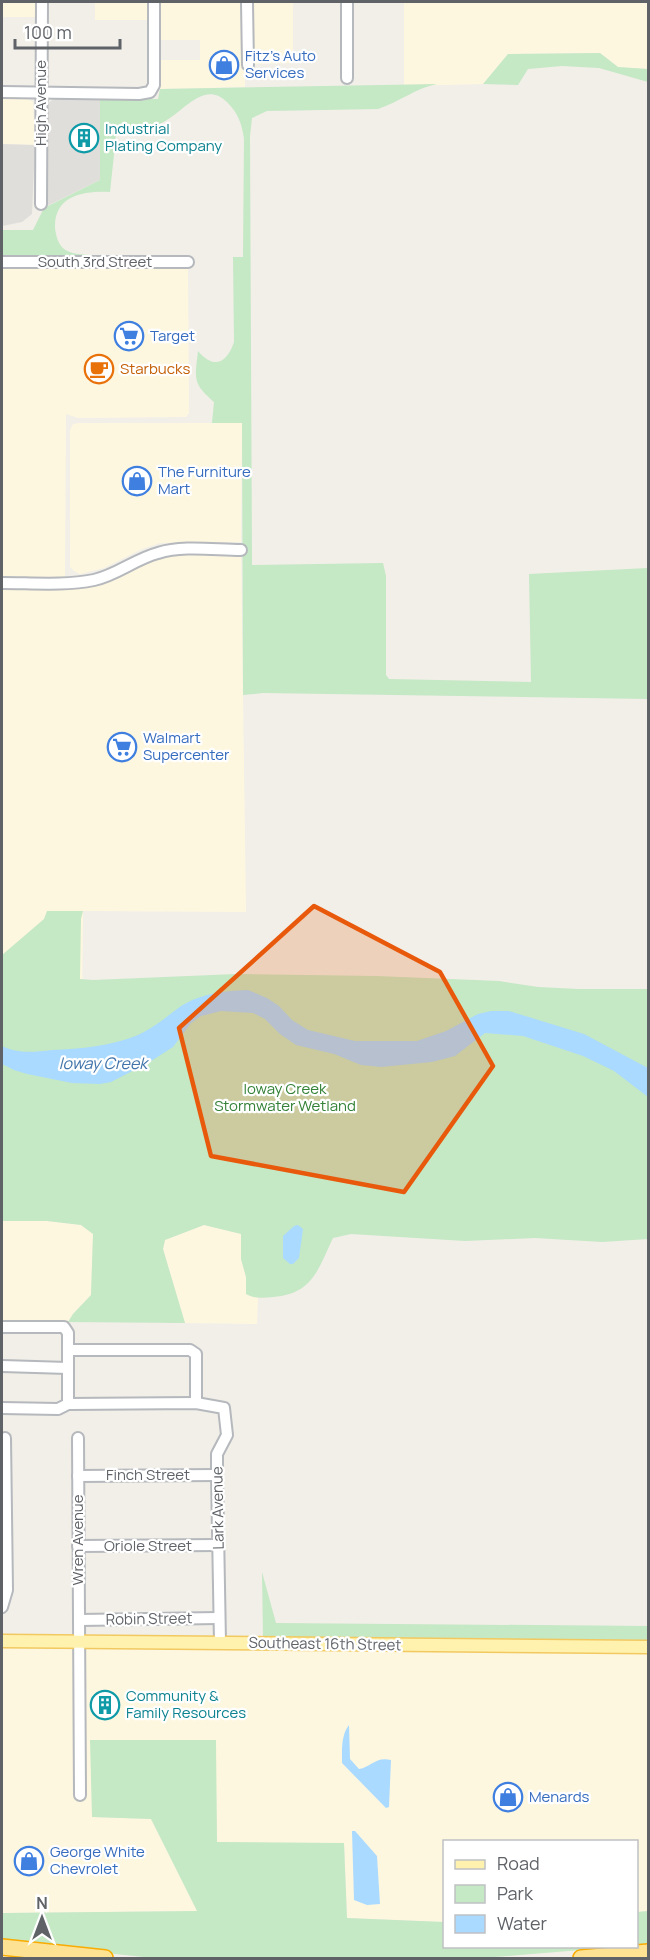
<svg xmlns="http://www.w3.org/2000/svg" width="650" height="1960" viewBox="0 0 650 1960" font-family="Manrope,sans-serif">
<rect width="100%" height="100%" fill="#f1efe8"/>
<g fill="#fef7e0">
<rect x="2" y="2" width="33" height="15"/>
<polygon points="95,2 149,2 150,20 95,20"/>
<polygon points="159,2 244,2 245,87 160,89 159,60 200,60 200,40 159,40"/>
<polygon points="250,2 293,2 293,63 251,64"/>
<polygon points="404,2 648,2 648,69 618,67 600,53 508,54 483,84 404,86"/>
<polygon points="2,97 25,97 33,102 35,145 2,144"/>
<polygon points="2,262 188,262 189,413 186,417 78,418 66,414 65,582 80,582 160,552 241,550 246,912 83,911 82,1007 2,1008"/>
<polygon points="79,423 242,423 241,542 160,543 142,549 104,568 80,574 74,571 70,567 70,430 73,424"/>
<polygon points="2,1221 47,1221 81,1225 93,1234 91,1295 73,1314 68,1322 2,1321"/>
<polygon points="204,1225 242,1234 241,1259 246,1277 246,1294 258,1298 257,1324 185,1323 163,1249 165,1240"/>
<polygon points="2,1648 648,1653 648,1911 637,1912 636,1842 444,1842 444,1922 347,1918 344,1843 217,1843 215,1740 91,1740 92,1817 151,1819 198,1911 2,1913"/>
</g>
<g fill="#e0deda">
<polygon points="56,98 100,99 100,180 47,206 47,112 49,102"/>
<polygon points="2,144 35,145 32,214 22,222 2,226"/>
</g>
<g fill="#c5e8c5">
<polygon points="600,53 618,67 648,69 648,82 599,68 562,66 528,69 518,85 483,84 508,54"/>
<path d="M437,84C416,88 399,102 378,109L267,111L252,118L250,136L252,565L383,563L386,576V675L389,679L531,682L529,574L648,568V699L263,693L243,695L242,423H212L214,402C192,383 195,379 198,351C214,370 227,363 234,342L233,257H243L244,139C242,124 238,113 227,102C203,78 181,116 159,124C146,128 130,126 117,126L110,192C84,191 54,195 55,228C56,236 58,244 64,249C72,255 83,254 92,255V257L2,258V230H33L44,208L100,180V99H158L160,89Z"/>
<path d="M47,911H83L81,919L80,979L93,980L236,974L377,976L499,981L538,987L578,989H648V1239L602,1242L535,1238L465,1241L351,1234L333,1238C318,1269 313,1294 273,1297C263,1298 255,1299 246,1294V1277L241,1259V1234L204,1225L165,1240L163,1249L185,1323L68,1322L73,1314L91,1295L93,1234L81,1225L47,1221H2V955L44,919Z"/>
<polygon points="262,1572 276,1623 648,1626 648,1640 263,1637"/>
<polygon points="90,1740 216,1740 217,1842 344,1843 347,1918 444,1922 444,1946 617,1947 483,1958 153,1958 2,1942 2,1913 197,1911 151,1819 92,1817"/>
<polygon points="648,1911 648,1943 637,1945 637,1912"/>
</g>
<g fill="#aadaff">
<path d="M248,990L267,998L279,1006L292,1020L308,1030L355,1041H417L446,1031L478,1014L491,1011H509L584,1034L648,1068V1097L614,1071L583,1056L523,1036L485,1033L455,1056L432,1062L381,1067L361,1065L334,1054L296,1045L280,1034L265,1019L253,1013L221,1011L201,1016L191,1023L173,1047L148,1063L111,1082L100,1084L72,1083L27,1074L14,1070L2,1064V1046C18,1054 34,1052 52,1050C80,1049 112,1046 138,1035C153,1028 164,1019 177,1009C197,994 223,991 248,990Z"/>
<polygon points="298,1225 303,1229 299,1258 293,1264 290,1264 283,1258 283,1236 294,1226"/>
<path d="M349,1725L350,1759L359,1769C371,1767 376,1756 391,1760L389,1807L386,1808L342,1763C342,1750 341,1735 349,1725Z"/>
<polygon points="352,1831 355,1831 377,1856 380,1904 367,1905 354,1900"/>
</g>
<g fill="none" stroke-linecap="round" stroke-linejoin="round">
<g stroke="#b5b8bc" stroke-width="14">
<g id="minor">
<polyline points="247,2 248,65"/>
<polyline points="347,78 347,2"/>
<polyline points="2,92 139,94 150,92 154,85 154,2"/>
<polyline points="41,204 42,2"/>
<polyline points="2,262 188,262"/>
<path d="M2,583C32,583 64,586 94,580C117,575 135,559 158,553C183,545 215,550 241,550"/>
<polyline points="2,1327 64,1327 68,1333 68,1404"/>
<polyline points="68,1350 190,1350 196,1354 196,1403"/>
<polyline points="2,1366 68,1368"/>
<polyline points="2,1408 58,1409 68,1404 196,1403 224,1408 227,1435 217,1454 217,1475 220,1642"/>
<polyline points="78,1438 80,1795"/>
<polyline points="78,1476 217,1475"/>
<polyline points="78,1546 219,1545"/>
<polyline points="2,1607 7,1590 5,1438"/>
<polyline points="79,1620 219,1618"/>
</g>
</g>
<g stroke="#f2c960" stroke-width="15">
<polyline id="major" points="2,1641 648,1647"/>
</g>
<g stroke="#f9ab00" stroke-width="18">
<g id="highway">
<polyline points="2,1947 105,1958"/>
<polyline points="581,1958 648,1952"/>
</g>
</g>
<use href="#minor" stroke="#fff" stroke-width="10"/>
<use href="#major" stroke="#fff2af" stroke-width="12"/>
<use href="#highway" stroke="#fde293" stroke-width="15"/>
</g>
<path fill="#e8590c" fill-opacity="0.2" stroke="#e8590c" stroke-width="4.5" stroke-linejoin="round" d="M314,906L440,972L493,1066L404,1192L211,1156L179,1028Z"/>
<defs>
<g id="shop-ring" transform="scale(1.5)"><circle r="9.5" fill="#fff" stroke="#3f7fe0" stroke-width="1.5"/><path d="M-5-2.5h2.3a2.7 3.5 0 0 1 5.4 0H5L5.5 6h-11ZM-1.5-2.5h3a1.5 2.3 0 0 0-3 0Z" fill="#3f7fe0"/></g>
<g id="building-ring" transform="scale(1.5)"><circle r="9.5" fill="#fff" stroke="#0f9aa8" stroke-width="1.5"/><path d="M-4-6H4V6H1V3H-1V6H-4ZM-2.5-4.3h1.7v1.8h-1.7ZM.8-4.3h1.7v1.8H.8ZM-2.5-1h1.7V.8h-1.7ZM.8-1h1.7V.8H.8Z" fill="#0f9aa8"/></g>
<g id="supermarket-ring" transform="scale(1.5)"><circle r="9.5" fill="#fff" stroke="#3f7fe0" stroke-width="1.5"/><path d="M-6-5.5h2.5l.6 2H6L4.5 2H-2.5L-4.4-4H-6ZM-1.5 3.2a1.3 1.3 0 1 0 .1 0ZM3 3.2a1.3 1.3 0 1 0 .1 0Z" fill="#3f7fe0"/></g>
<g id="cafe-ring" transform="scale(1.5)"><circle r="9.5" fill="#fff" stroke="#e8710a" stroke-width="1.5"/><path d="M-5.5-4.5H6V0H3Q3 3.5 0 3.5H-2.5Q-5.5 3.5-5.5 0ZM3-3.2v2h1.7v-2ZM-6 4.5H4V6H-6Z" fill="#e8710a"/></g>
</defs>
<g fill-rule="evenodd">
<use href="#shop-ring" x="224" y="65"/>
<use href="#building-ring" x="84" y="138"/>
<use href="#supermarket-ring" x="129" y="336"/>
<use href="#cafe-ring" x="99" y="369"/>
<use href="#shop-ring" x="137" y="481"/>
<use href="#supermarket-ring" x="122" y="747"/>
<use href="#building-ring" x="105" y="1705"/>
<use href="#shop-ring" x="508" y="1797"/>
<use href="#shop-ring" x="29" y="1861"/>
</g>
<g text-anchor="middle" stroke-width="4.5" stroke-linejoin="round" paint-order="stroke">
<g font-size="15" fill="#366cbe" stroke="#fff" text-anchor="start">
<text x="245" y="61">Fitz's Auto<tspan x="245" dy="17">Services</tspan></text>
<text x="150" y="341">Target</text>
<text x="158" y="477">The Furniture<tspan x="158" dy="17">Mart</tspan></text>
<text x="143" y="743">Walmart<tspan x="143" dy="17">Supercenter</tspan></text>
<text x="529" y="1802">Menards</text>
<text x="50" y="1857">George White<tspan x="50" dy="17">Chevrolet</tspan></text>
</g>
<g font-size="15" fill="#5f6368" stroke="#fff">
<text transform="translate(41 103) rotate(-90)" y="5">High Avenue</text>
<text x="95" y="267">South 3rd Street</text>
<text x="148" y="1480">Finch Street</text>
<text transform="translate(218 1508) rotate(-91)" y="5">Lark Avenue</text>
<text transform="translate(78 1540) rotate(-90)" y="5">Wren Avenue</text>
<text x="148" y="1551">Oriole Street</text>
<text transform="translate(149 1619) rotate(-1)" y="5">Robin Street</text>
<text transform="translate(325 1644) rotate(1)" y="5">Southeast 16th Street</text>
</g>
<g font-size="15" fill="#0d838f" stroke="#fff" text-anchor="start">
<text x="105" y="134">Industrial<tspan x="105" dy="17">Plating Company</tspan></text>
<text x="126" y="1701">Community &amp;<tspan x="126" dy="17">Family Resources</tspan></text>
</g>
<g font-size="15" fill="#c56008" stroke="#fff" text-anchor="start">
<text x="120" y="374">Starbucks</text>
</g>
<g font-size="15" fill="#348238" stroke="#fff">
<text x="285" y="1094">Ioway Creek<tspan x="285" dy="17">Stormwater Wetland</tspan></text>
</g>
<g font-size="16" font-style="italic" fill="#4174aa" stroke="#fff">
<text x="103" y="1069">Ioway Creek</text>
</g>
</g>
<rect width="650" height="1960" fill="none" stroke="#5f6368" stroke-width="6"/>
<rect x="443" y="1840" width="195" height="108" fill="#ffffff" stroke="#bfc1c3" stroke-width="1.5"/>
<rect x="455" y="1860" width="30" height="9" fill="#fff2af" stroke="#bfc1c3" stroke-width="1.5"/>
<text x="497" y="1870" font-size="18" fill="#5f6368">Road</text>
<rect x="455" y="1885" width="30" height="18" fill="#c5e8c5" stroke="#bfc1c3" stroke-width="1.5"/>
<text x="497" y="1900" font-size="18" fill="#5f6368">Park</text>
<rect x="455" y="1915" width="30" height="18" fill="#aadaff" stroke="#bfc1c3" stroke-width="1.5"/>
<text x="497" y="1930" font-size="18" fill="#5f6368">Water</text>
<g transform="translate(42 1918)" stroke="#ffffff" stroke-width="4.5" paint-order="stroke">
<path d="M0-4.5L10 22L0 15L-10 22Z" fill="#5f6368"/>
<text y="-9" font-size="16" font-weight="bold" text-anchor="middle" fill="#5f6368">N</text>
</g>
<path d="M15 39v9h105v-9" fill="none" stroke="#5f6368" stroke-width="3"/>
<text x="24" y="39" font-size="18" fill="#5f6368" stroke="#ffffff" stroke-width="4.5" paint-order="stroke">100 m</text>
</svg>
